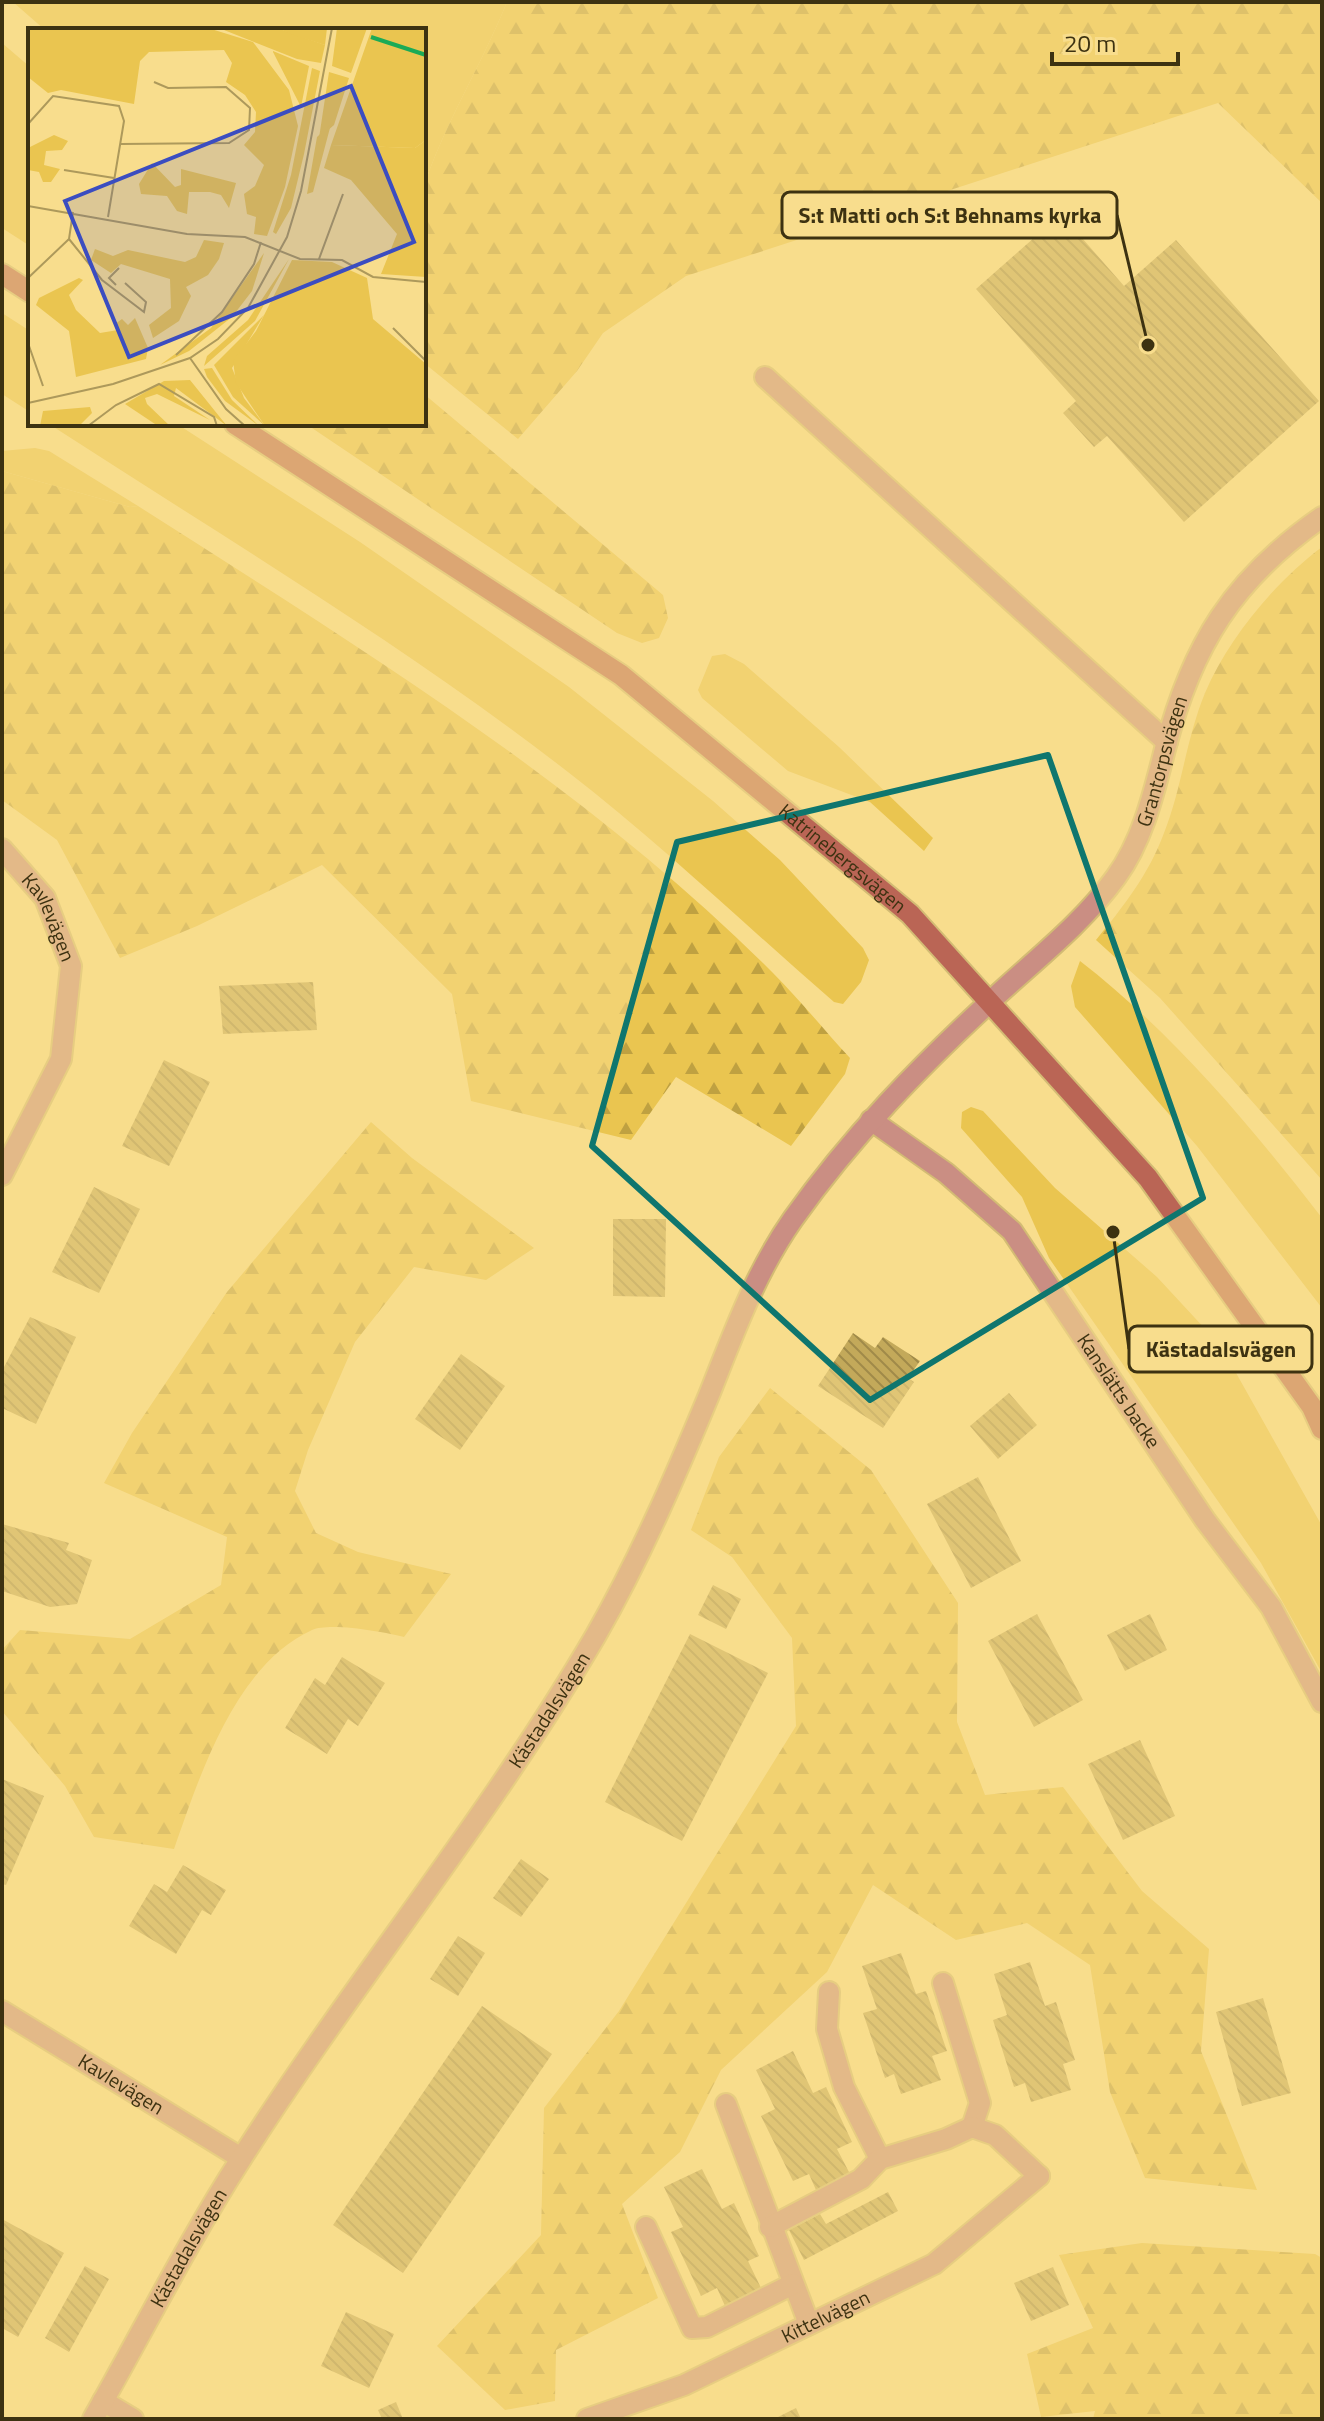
<svg xmlns="http://www.w3.org/2000/svg" width="1324" height="2421" viewBox="0 0 1324 2421" font-family="'Titillium Web',sans-serif">
<defs>
<pattern id="forest-firs" width="22" height="20" patternUnits="userSpaceOnUse" patternTransform="scale(2)"><rect width="22" height="20" fill="#eac550"/><path d="M5 1l3.5 6h-7zM16 11l3.5 6h-7z" fill="#bfa141"/></pattern>
<pattern id="building-back-hatch" width="6" height="6" patternUnits="userSpaceOnUse" patternTransform="scale(2)"><rect width="6" height="6" fill="#c3a95a"/><path d="M-1 5l2 2M0 0l6 6M5-1l2 2" fill="none" stroke="#a08a49"/></pattern>
</defs>
<rect width="100%" height="100%" fill="#f8dd8d"/>
<g fill="#eac550">
<path d="M13,2H507C482,64 445,123 424,186V30H45Z"/>
<polygon points="2,43 30,67 30,246 2,228"/>
<polygon points="2,313 30,331 30,412 2,394"/>
<path d="M49,424H177L360,542L569,687L713,801L780,860L863,948L869,960L861,982L843,1004L834,1002C745,925 661,844 568,772C403,644 223,537 49,424Z"/>
<polygon points="35,448 49,451 138,506 130,507 2,471 2,451"/>
<polygon points="725,654 744,664 839,747 933,838 924,851 870,802 788,771 702,698 698,690 712,656"/>
<path d="M1080,961C1173,1033 1250,1125 1322,1218V1308L1197,1146L1075,1007L1071,986Z"/>
<polygon points="971,1107 983,1111 1055,1188 1157,1277 1207,1331 1231,1364 1322,1526 1322,1673 1261,1563 1049,1258 1022,1197 961,1128 962,1112"/>
</g>
<g fill="url(#forest-firs)">
<path d="M507,2H1322V203L1218,103L686,276L603,333L577,371L518,439L424,363V186C445,123 482,64 507,2Z"/>
<polygon points="424,394 663,595 668,618 659,638 642,643 617,633 306,424 424,424"/>
<path d="M2,471L130,507L138,506C359,647 586,786 773,973C800,1000 824,1030 850,1058L845,1074L791,1146L676,1077L631,1140L471,1101L452,994L322,865L197,926L120,958L57,840L2,800Z"/>
<path d="M1322,547V1180L1160,998L1096,940C1123,907 1149,874 1164,833C1182,788 1186,739 1205,693C1228,639 1275,582 1322,547Z"/>
<path d="M371,1122L412,1158L534,1248L486,1280L414,1267L355,1342L308,1450L295,1491L316,1533L358,1552L451,1574L404,1637C385,1632 330,1622 312,1630C235,1665 200,1775 174,1849L94,1837L65,1786L2,1711V1650L20,1630L130,1639L221,1585L227,1537L104,1483L132,1433L227,1292Z"/>
<polygon points="770,1388 871,1470 958,1603 957,1722 985,1795 1063,1787 1142,1891 1209,1949 1201,2051 1257,2190 1145,2178 1110,2092 1090,1965 1027,1923 956,1940 873,1885 827,1972 721,2070 680,2152 622,2204 658,2298 556,2350 555,2401 505,2410 437,2346 541,2235 544,2108 619,2011 796,1726 792,1638 732,1557 691,1530 719,1457"/>
<polygon points="1142,2243 1315,2254 1322,2258 1322,2419 1093,2419 1095,2411 1041,2417 1027,2354 1093,2328 1059,2255"/>
</g>
<g fill="url(#building-back-hatch)">
<polygon points="1061,214 1124,286 1176,240 1319,401 1184,522 1107,436 1094,447 1063,413 1076,401 976,289"/>
<polygon points="313,982 317,1030 223,1034 219,986"/>
<polygon points="164,1060 210,1082 169,1166 122,1146"/>
<polygon points="94,1187 140,1209 99,1293 52,1272"/>
<polygon points="613,1219 666,1219 665,1297 613,1296"/>
<polygon points="30,1317 76,1337 36,1424 2,1408 2,1371"/>
<polygon points="853,1333 875,1348 883,1337 920,1361 908,1378 914,1382 883,1428 818,1386"/>
<polygon points="461,1354 505,1386 460,1450 415,1419"/>
<polygon points="1009,1393 1037,1425 998,1459 970,1426"/>
<polygon points="978,1477 1021,1561 971,1588 927,1504"/>
<polygon points="2,1524 69,1543 66,1550 92,1560 77,1604 50,1607 2,1591"/>
<polygon points="713,1585 741,1599 726,1629 698,1615"/>
<polygon points="1037,1614 1083,1700 1034,1727 988,1641"/>
<polygon points="1150,1614 1167,1650 1125,1671 1107,1635"/>
<polygon points="690,1634 768,1673 682,1841 605,1802"/>
<polygon points="342,1657 385,1683 358,1726 348,1719 327,1754 285,1728 315,1678 325,1685"/>
<polygon points="1140,1740 1175,1816 1123,1840 1088,1764"/>
<polygon points="2,1779 44,1796 6,1885 2,1884"/>
<polygon points="521,1859 549,1879 521,1917 493,1898"/>
<polygon points="183,1865 226,1890 211,1915 202,1910 176,1954 129,1926 154,1884 167,1892"/>
<polygon points="458,1936 485,1953 458,1996 430,1979"/>
<polygon points="901,1953 916,1994 926,1991 947,2051 932,2056 941,2080 901,2094 894,2074 885,2078 863,2013 877,2009 862,1966"/>
<polygon points="1030,1962 1045,2006 1056,2002 1075,2060 1063,2064 1071,2090 1031,2102 1025,2083 1014,2087 993,2020 1007,2015 994,1974"/>
<polygon points="1263,1998 1291,2093 1242,2106 1216,2012"/>
<polygon points="482,2006 552,2054 403,2273 333,2225"/>
<polygon points="793,2051 813,2093 826,2087 852,2142 837,2149 850,2174 816,2190 809,2174 793,2181 761,2116 775,2109 756,2070"/>
<polygon points="702,2169 722,2209 734,2203 759,2256 748,2261 761,2288 725,2306 717,2288 701,2296 671,2232 683,2227 664,2187"/>
<polygon points="888,2192 898,2211 804,2260 789,2230 820,2214 826,2224"/>
<polygon points="2,2219 64,2253 18,2337 2,2328"/>
<polygon points="85,2266 109,2279 69,2352 45,2338"/>
<polygon points="1053,2267 1069,2305 1031,2321 1014,2283"/>
<polygon points="346,2312 394,2334 369,2388 321,2366"/>
<polygon points="396,2402 403,2419 382,2419 378,2410"/>
<polygon points="796,2408 801,2419 774,2419"/>
</g>
<g fill="none" stroke-linecap="round" stroke-linejoin="round">
<g stroke="#d3bb74" stroke-width="24">
<g id="lane">
<polyline points="765,377 1167,742"/>
<polyline points="943,1983 980,2103 972,2127"/>
<polyline points="829,1992 827,2029 844,2087 880,2159"/>
<polyline points="726,2104 809,2324"/>
<polyline points="646,2227 692,2328 707,2327 793,2284"/>
<polyline points="770,2227 861,2179 880,2159 946,2139 972,2127 995,2135 1039,2176"/>
</g>
</g>
<g stroke="#d3bb74" stroke-width="24">
<g id="street">
<path id="s1" d="M2,849L45,898L71,966L61,1059L2,1175"/>
<path id="s2" d="M871,1120L946,1173L1012,1231L1205,1520L1271,1607L1322,1702"/>
<path id="s3" d="M2,2011L241,2158"/>
<polyline points="103,2401 133,2419"/>
<path id="s4" d="M93,2419C142,2333 187,2243 241,2159C354,1981 490,1817 596,1635C640,1558 675,1477 709,1395C733,1335 755,1273 793,1219C851,1137 920,1066 994,998C1035,960 1083,923 1116,877C1143,840 1154,792 1165,749C1192,645 1233,579 1322,517"/>
<path id="s5" d="M587,2419L684,2385L934,2264L1039,2176"/>
</g>
</g>
<g stroke="#d3bb74" stroke-width="24">
<g id="secondary">
<polyline points="2,274 30,292"/>
<path id="s6" d="M235,424L621,675L910,914L1148,1178L1312,1407L1322,1429"/>
</g>
</g>
<use href="#lane" stroke="#ca8e83" stroke-width="20"/>
<use href="#street" stroke="#ca8e83" stroke-width="20"/>
<use href="#secondary" stroke="#ba6555" stroke-width="20"/>
</g>
<path d="M0 0H1324V2421H0ZM1048,755L1203,1198L870,1400L592,1146L677,842Z" fill="#f8dd8d" fill-opacity=".55" fill-rule="evenodd"/>
<path fill="none" stroke="#0f766e" stroke-width="6" stroke-linejoin="round" d="M1048,755L1203,1198L870,1400L592,1146L677,842Z"/>
<g text-anchor="middle" stroke-width="7" stroke-linejoin="round" paint-order="stroke">
<g font-size="20" fill="#3d3211" stroke="#f8dd8d">
<text dy="7" stroke="none"><textPath href="#s4" startOffset="1990">Grantorpsvägen</textPath></text>
<text dy="7" stroke="none"><textPath href="#s6" startOffset="748">Katrinebergsvägen</textPath></text>
<text dy="7" stroke="none"><textPath href="#s1" startOffset="84">Kavlevägen</textPath></text>
<text dy="7" stroke="none"><textPath href="#s2" startOffset="372">Kanslätts backe</textPath></text>
<text dy="7" stroke="none"><textPath href="#s4" startOffset="844">Kästadalsvägen</textPath></text>
<text dy="7" stroke="none"><textPath href="#s3" startOffset="140">Kavlevägen</textPath></text>
<text dy="7" stroke="none"><textPath href="#s4" startOffset="196">Kästadalsvägen</textPath></text>
<text dy="7" stroke="none"><textPath href="#s5" startOffset="260">Kittelvägen</textPath></text>
</g>
</g>
<g transform="translate(28 28)">
<rect width="398" height="398" fill="#f8dd8d"/>
<path d="M191,0H249L297,17L293,35L269,31ZM309,0H339L323,45L304,38ZM344,0H398V112L387,120L303,117ZM245,23L281,38L273,79L245,24ZM284,40L292,43L276,126L263,180L248,206L245,204L263,147ZM301,44L321,50L306,97L291,110ZM236,225L224,263L204,289L161,323L132,337L183,300ZM261,231L227,293L176,338L179,328L220,292ZM236,287L204,340L216,370L237,398L205,369L186,337ZM184,340L204,372L231,398L197,373L179,349L176,341Z" fill="#eac550"/>
<path d="M0,0H180L225,14L261,62L270,98L257,159L239,208L226,206L228,189L219,186L216,166L227,158L236,137L216,117L227,104L228,84L217,67L198,54L204,35L196,22L121,24L112,33L106,76L33,62L20,65L0,49ZM249,0H299L297,17L266,7ZM303,96L285,164L279,166L289,109ZM26,107L40,113L34,122L18,123L16,137L32,141L23,154H15L11,144L0,142V120ZM398,112V249L353,246L369,206L323,152L296,140L303,117L387,120ZM124,135L147,159L153,157V141L208,155L201,180L193,167L182,164H161L159,186L149,183L139,168L113,166L111,156ZM176,212L196,215L191,231L180,247L158,259L163,268L151,293L125,310L121,297L143,280L142,251L93,236L83,245L63,232L67,221L85,228L100,222L157,234L168,229ZM264,232L304,234L339,250L345,291L398,336V398H237L208,355L205,333L228,303ZM51,250L55,252L41,267L48,282L72,305L90,302L87,296L94,291L100,297L107,290L120,320L118,331L48,349L41,303L8,277L11,270ZM162,352L199,398L148,360L146,368L182,392L129,366L117,370L119,376L142,398H130L97,376L136,353ZM62,379L64,385L51,398H12L15,383Z" fill="#eac550"/>
<path fill="none" stroke="#1bab57" stroke-width="4" d="M343,9L398,27"/>
<path fill="none" stroke="#ad995b" stroke-width="2" d="M0,96L25,68L91,78L96,93L80,189M93,116L201,115L221,102L222,80L198,59L140,60L126,54M36,142L86,150M0,178L159,206L217,209L272,231L314,232L345,249L398,254M41,211L74,252L116,284L118,274L97,255M291,231L315,166M0,250L41,211L45,184M88,257L81,250L91,240M365,300L398,333M0,315L15,358M148,327L194,284L226,236L233,214M162,330L198,381L217,398M0,375L85,356L162,330L190,311L220,280L259,209L273,163L304,0M60,398L88,377L131,356L186,389L189,398"/>
<path fill="#3b4dc0" fill-opacity="0.15" stroke="#3b4dc0" stroke-width="4" d="M323,58L386,214L101,329L37,173Z"/>
<rect width="398" height="398" fill="none" stroke="#3d3211" stroke-width="4"/>
</g>
<path fill="none" stroke="#3d3211" stroke-width="3" d="M1148 345L1117 215M1113 1232L1129 1349"/>
<g fill="#3d3211" stroke="#f8dd8d" stroke-width="3">
<circle cx="1148" cy="345" r="8"/>
<circle cx="1113" cy="1232" r="8"/>
</g>
<g fill="#f8dd8d" stroke="#3d3211" stroke-width="3">
<rect x="782" y="192" width="335" height="46" rx="8"/>
<rect x="1129" y="1326" width="183" height="46" rx="8"/>
</g>
<g font-size="22" text-anchor="middle" font-weight="bold" fill="#3d3211">
<text x="950" y="223">S:t Matti och S:t Behnams kyrka</text>
<text x="1221" y="1357">Kästadalsvägen</text>
</g>
<rect width="1324" height="2421" fill="none" stroke="#3d3211" stroke-width="8"/>
<path d="M1052 52v12h126v-12" fill="none" stroke="#3d3211" stroke-width="4"/>
<text x="1064" y="52" font-size="24" fill="#3d3211" stroke="#f8dd8d" stroke-width="6" paint-order="stroke">20 m</text>
</svg>
